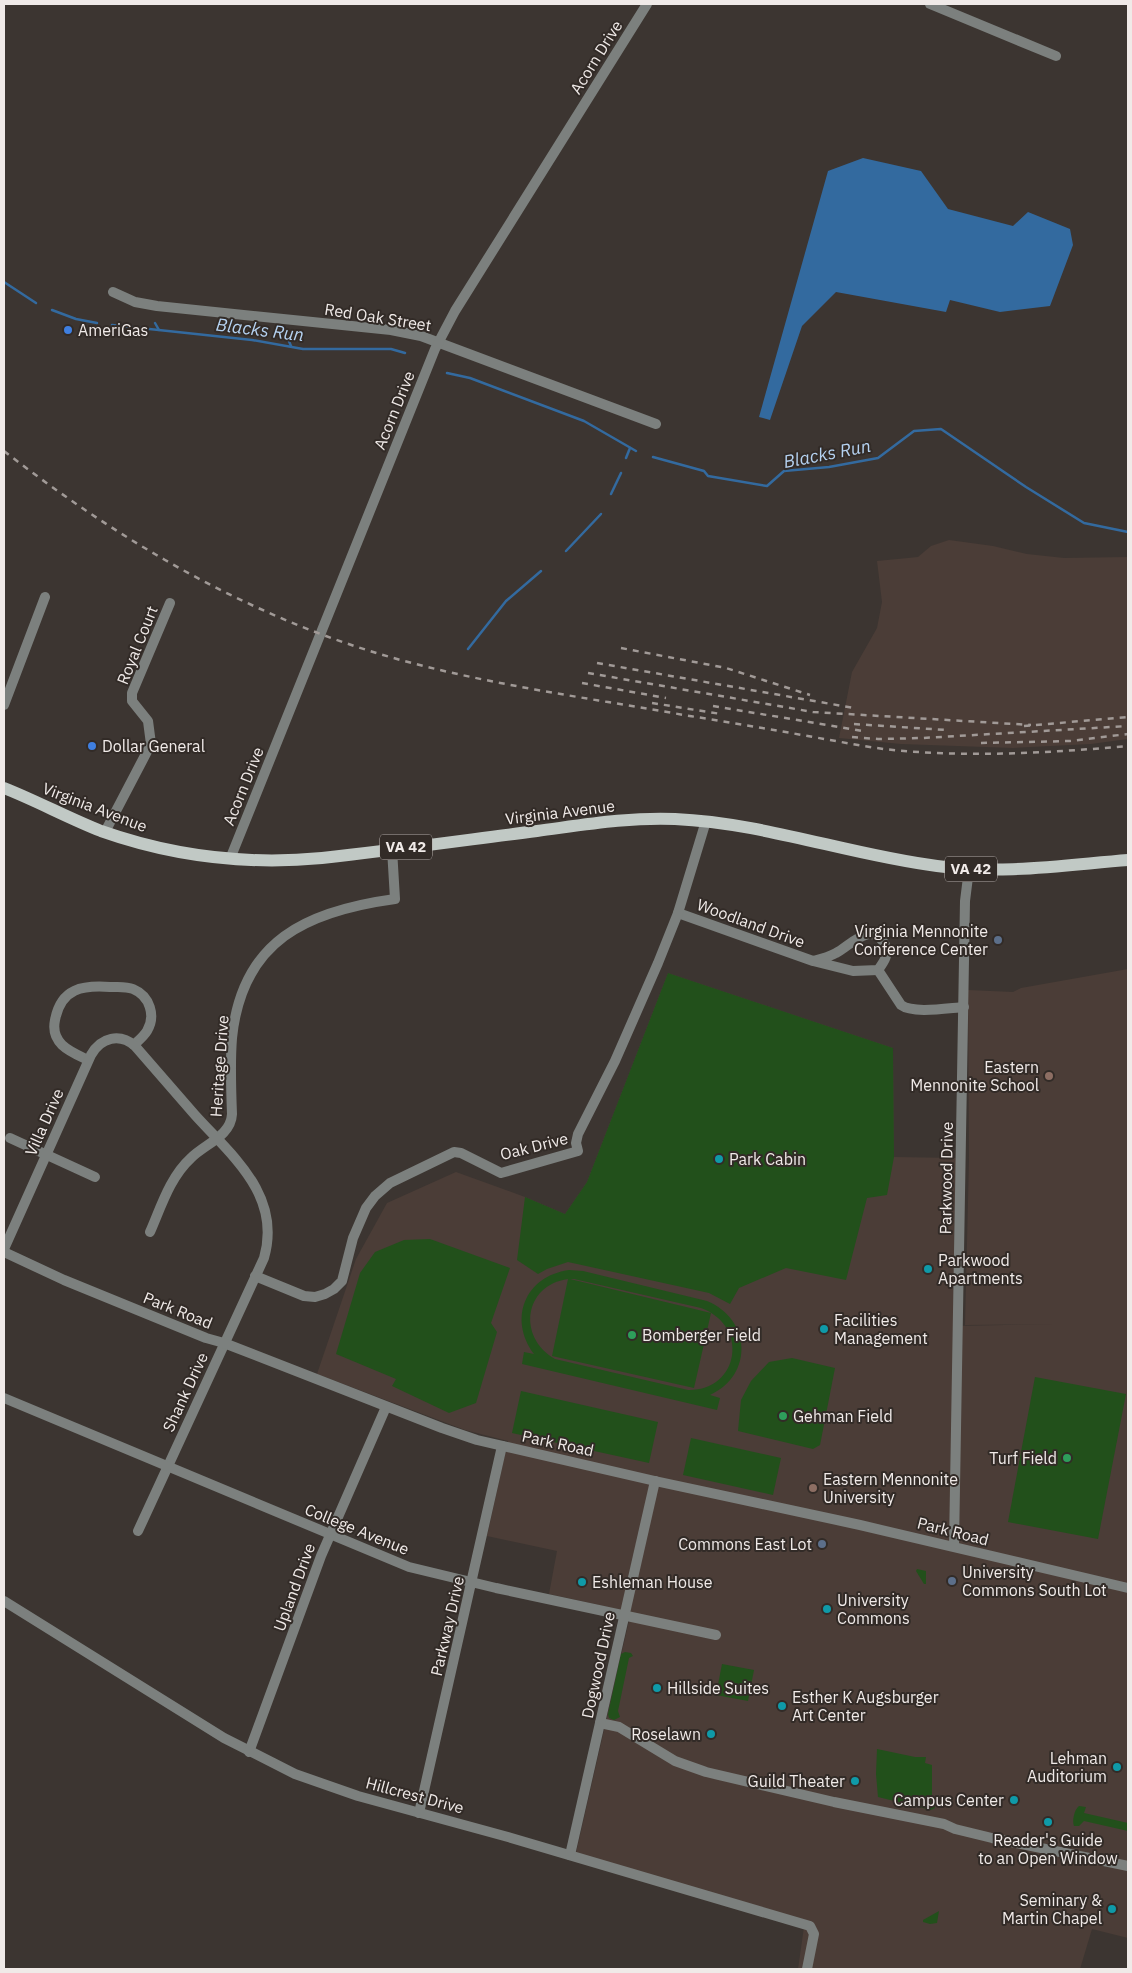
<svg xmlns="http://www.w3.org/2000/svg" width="1132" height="1973" viewBox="0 0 1132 1973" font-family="'IBM Plex Sans',sans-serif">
<rect width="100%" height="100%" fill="#3c3531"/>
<g fill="#4b3d37">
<polygon points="949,540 993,546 1027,554 1064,558 1128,557 1128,739 1091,744 1013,748 901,744 839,738 852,672 877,628 882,602 877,561 918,557 931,546"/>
<polygon points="1128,969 1128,1938 1092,1929 1080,1969 798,1969 805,1920 576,1853 631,1612 549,1594 557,1551 487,1536 508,1441 465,1430 317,1374 356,1259 387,1203 456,1172 525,1197 565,1214 587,1182 668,973 893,1048 894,1157 956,1158 953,1326 1058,1324 965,1325 969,1160 968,990 1013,992 1021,988"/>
</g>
<g fill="#22501b" fill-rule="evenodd">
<polygon points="668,973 893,1048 894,1157 887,1195 867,1198 846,1280 786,1268 739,1288 730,1304 709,1293 568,1262 547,1269 538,1274 517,1260 525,1197 565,1214 587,1182"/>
<polygon points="430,1239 510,1268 491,1323 497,1332 476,1403 449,1413 392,1386 396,1379 336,1354 360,1273 375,1252 404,1240"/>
<path d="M569,1270L583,1271L707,1301C751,1319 754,1375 710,1395L720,1398L717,1410L522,1364L524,1352L534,1354C508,1319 525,1276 569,1270ZM568,1279L552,1356L694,1388L711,1313L570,1279H574L701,1308C750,1326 739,1391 688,1390L555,1359C517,1337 524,1285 568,1279Z"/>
<polygon points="792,1358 835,1368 820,1445 813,1449 738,1431 741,1400 751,1381 769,1362"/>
<polygon points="1035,1377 1126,1394 1098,1539 1008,1522"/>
<polygon points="521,1391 658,1422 649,1463 512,1433"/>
<polygon points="691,1438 781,1458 773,1495 683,1475"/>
<polygon points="917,1569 926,1571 926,1584 924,1584 916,1571"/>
<polygon points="625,1652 631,1653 633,1656 629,1658 618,1711 620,1717 614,1720 609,1718 608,1714 621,1654"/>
<polygon points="722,1664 754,1670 748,1701 716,1695"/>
<polygon points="877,1749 915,1757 926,1757 925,1763 932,1765 932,1795 935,1808 931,1810 878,1797 876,1774"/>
<path d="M1079,1806L1086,1807L1084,1813L1128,1823V1831L1084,1821L1079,1826H1074C1072,1821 1074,1810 1079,1806Z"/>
<polygon points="939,1911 937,1923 930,1924 923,1922 923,1920"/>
</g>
<polygon fill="#336a9f" points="863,158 921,171 948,209 1013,226 1028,212 1070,229 1073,245 1050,306 1000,312 950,300 946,312 836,292 802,326 770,420 759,417 828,171"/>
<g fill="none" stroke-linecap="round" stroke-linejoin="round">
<g stroke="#336a9f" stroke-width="2.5">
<polyline points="4,282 36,303"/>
<polyline points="52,310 76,319 97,323"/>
<polyline points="155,323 159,330"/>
<polyline points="112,325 252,340 303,349 391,349 405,353"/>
<polyline points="288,339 291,346"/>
<polyline points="447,373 470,378 584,421 636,451"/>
<polyline points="653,457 704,471 708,476 767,486 784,471 829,467 878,458 914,431 941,429 1026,487 1084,523 1128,532"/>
<polyline points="626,458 630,448"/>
<polyline points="611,494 621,473"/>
<polyline points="566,551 601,514"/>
<polyline points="468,649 506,601 541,571"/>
</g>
<g stroke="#7c807e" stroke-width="10">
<polyline points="930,4 1056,56"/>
<polyline points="113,292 135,302 157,306 391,330 421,336 656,424"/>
<polyline points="4,705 45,597"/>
<polyline points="105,832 151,744 148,721 132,701 132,693 170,603"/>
<path d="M678,913L813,961C821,959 829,957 836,953C850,946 872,919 885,945C890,954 883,963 878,970L853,971L813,961"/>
<path d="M878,970L901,1005C913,1014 948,1008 964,1007"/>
<path d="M88,1060C71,1052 50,1044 55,1020C61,988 83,985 110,987C118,987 126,986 133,989C150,996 156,1016 147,1031C144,1036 138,1041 134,1045"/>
<polyline points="10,1138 95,1177"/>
<path d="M150,1232C161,1207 170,1177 191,1158C205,1144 231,1136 232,1114C231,1089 230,1063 232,1038C242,940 307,911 395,899L392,849"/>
<path d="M4,1249L91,1055C101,1037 120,1033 135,1046C155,1069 175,1092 195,1115C232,1156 282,1195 264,1258L138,1531"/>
<polyline points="255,1276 304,1296 315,1297 325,1294 334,1289 342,1281 353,1238 366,1208 375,1196 390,1183 454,1152 461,1153 501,1173 578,1151 576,1143 578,1134 615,1061 658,963 678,913 706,821"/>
<polyline points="4,1398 409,1567 496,1588 716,1635"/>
<polyline points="954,1546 965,901 969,869"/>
<polyline points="4,1601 224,1738 295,1774 358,1796 508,1837 810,1926 814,1934 807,1969"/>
<polyline points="600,1723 619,1727 675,1761 706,1772 834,1802 944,1824 955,1829 992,1838 1128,1866"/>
<polyline points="249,1752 321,1556 386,1407"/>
<polyline points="419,1813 502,1446"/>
<polyline points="570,1855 655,1481"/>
</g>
<g stroke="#7c807e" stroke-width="10">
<polyline points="230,859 435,349 455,311 647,4"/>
<polyline points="4,1252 64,1280 206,1338 224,1343 442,1428 477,1440 655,1481 860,1525 1128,1588"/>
</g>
<path stroke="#c1c9c5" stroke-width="12" d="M4,788C37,801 68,818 101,831C172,856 248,865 322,858C394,850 466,840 537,831C583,825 629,817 675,819C765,823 849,855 937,866C1000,875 1065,865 1128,860"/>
<g stroke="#a19a97" stroke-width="2.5" stroke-dasharray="6 6" stroke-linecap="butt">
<path d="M4,451C121,542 253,619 397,659C491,685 588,698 684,715C727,722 770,729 813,737C837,741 860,746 884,749C965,758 1048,753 1128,746"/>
<polyline points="621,648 726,668 810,695"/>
<polyline points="597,663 854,708"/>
<polyline points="588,673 813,712 1031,725"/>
<polyline points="582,683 666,698"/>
<polyline points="652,703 721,714"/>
<polyline points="713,706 863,731"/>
<polyline points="854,724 946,730"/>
<polyline points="1024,726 1128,717"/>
<polyline points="852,737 878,739 923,738 1128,726"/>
<polyline points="981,743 1070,741 1128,734"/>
</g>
</g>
<g fill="#3f7fe0" stroke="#322b27" stroke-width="2">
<circle cx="68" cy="330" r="5"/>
<circle cx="92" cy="746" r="5"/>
</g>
<g fill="#5c6f8a" stroke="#322b27" stroke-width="2">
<circle cx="998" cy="940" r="5"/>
<circle cx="822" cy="1544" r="5"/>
<circle cx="952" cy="1581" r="5"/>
</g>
<g fill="#8d6e63" stroke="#322b27" stroke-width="2">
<circle cx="1049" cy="1076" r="5"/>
<circle cx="813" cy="1488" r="5"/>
</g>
<g fill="#0f9aa8" stroke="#322b27" stroke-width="2">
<circle cx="719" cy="1159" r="5"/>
<circle cx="928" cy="1269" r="5"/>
<circle cx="824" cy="1329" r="5"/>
<circle cx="582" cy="1582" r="5"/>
<circle cx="827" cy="1609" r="5"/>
<circle cx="657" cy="1688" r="5"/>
<circle cx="782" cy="1706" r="5"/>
<circle cx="711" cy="1734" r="5"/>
<circle cx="1117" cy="1767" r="5"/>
<circle cx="855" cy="1781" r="5"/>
<circle cx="1014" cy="1800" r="5"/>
<circle cx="1048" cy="1822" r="5"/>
<circle cx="1112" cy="1909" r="5"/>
</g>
<g fill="#2e9e5b" stroke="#322b27" stroke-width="2">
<circle cx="632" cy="1335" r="5"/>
<circle cx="783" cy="1416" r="5"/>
<circle cx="1067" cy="1458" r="5"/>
</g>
<g text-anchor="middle" stroke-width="4" stroke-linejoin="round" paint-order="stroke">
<g fill="#322b27" stroke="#b7b1ae" stroke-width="1">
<rect x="380" y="834.5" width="52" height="25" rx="4"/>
<rect x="945" y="856.5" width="52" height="25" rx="4"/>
</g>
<g font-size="15" font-weight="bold" fill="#f0eae8">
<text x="406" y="852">VA 42</text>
<text x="971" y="874">VA 42</text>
</g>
<g font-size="16" fill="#f0eae8" stroke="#322b27">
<text transform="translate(596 57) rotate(-58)" y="6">Acorn Drive</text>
<text transform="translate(378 317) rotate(9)" y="6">Red Oak Street</text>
<text transform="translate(394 410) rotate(-68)" y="6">Acorn Drive</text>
<text transform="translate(137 645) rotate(-68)" y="6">Royal Court</text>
<text transform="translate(243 786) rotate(-68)" y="6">Acorn Drive</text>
<text transform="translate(95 807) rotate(21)" y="6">Virginia Avenue</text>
<text transform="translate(560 812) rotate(-7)" y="6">Virginia Avenue</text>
<text transform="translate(751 923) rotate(20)" y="6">Woodland Drive</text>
<text transform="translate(219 1066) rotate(-86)" y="6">Heritage Drive</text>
<text transform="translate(44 1122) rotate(-66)" y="6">Villa Drive</text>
<text transform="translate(534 1146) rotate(-14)" y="6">Oak Drive</text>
<text transform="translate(946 1178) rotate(-89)" y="6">Parkwood Drive</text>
<text transform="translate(178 1310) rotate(22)" y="6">Park Road</text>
<text transform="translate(185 1392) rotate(-65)" y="6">Shank Drive</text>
<text transform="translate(558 1443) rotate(12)" y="6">Park Road</text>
<text transform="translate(357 1529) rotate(22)" y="6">College Avenue</text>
<text transform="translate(953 1531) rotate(14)" y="6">Park Road</text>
<text transform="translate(294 1587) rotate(-70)" y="6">Upland Drive</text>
<text transform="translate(447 1626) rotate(-77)" y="6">Parkway Drive</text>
<text transform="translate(598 1665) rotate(-78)" y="6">Dogwood Drive</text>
<text transform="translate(415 1795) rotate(15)" y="6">Hillcrest Drive</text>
</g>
<g font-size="16" fill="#f0eae8" stroke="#322b27" text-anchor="start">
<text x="78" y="336">AmeriGas</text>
<text x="102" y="752">Dollar General</text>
<text x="988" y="937" text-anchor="end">Virginia Mennonite<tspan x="988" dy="18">Conference Center</tspan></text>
<text x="1039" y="1073" text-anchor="end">Eastern<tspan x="1039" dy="18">Mennonite School</tspan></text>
<text x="729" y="1165">Park Cabin</text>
<text x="938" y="1266">Parkwood<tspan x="938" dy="18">Apartments</tspan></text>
<text x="834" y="1326">Facilities<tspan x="834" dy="18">Management</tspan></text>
<text x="642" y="1341">Bomberger Field</text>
<text x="793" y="1422">Gehman Field</text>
<text x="1057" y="1464" text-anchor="end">Turf Field</text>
<text x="823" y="1485">Eastern Mennonite<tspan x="823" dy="18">University</tspan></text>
<text x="812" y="1550" text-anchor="end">Commons East Lot</text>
<text x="962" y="1578">University<tspan x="962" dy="18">Commons South Lot</tspan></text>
<text x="592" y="1588">Eshleman House</text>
<text x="837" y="1606">University<tspan x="837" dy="18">Commons</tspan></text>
<text x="667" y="1694">Hillside Suites</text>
<text x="792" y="1703">Esther K Augsburger<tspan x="792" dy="18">Art Center</tspan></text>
<text x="701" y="1740" text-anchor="end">Roselawn</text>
<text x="1107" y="1764" text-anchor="end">Lehman<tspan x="1107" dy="18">Auditorium</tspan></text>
<text x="845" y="1787" text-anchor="end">Guild Theater</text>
<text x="1004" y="1806" text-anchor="end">Campus Center</text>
<text x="1048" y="1846" text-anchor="middle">Reader's Guide<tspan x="1048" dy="18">to an Open Window</tspan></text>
<text x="1102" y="1906" text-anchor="end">Seminary &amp;<tspan x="1102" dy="18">Martin Chapel</tspan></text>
</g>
<g font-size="18" font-style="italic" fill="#b5d2f1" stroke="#322b27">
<text transform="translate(260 330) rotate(7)" y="6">Blacks Run</text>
<text transform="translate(827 454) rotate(-11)" y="6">Blacks Run</text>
</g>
</g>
<rect width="1132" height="1973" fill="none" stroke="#f0eae8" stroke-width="10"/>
</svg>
